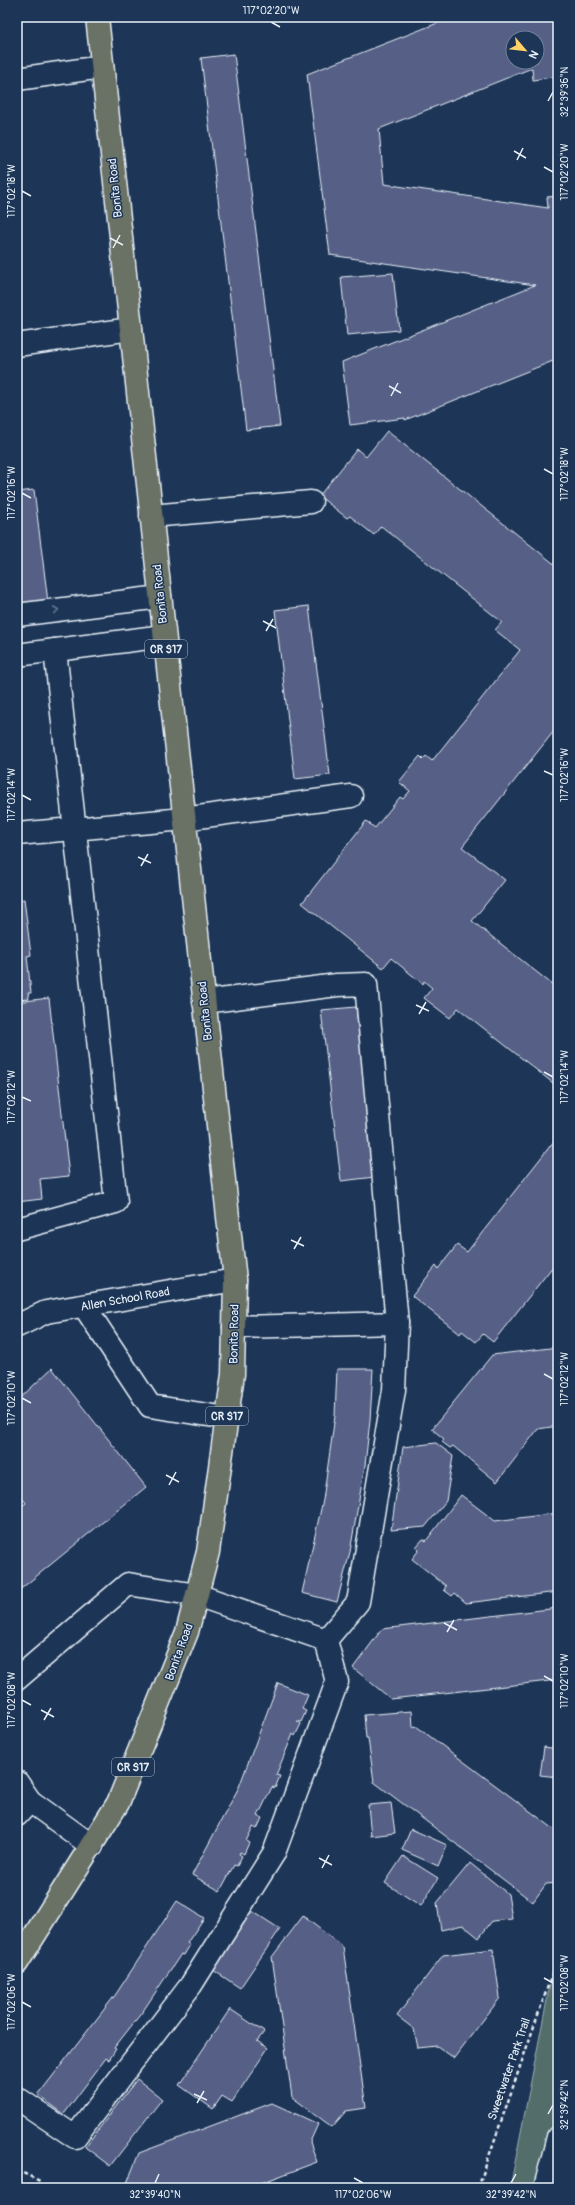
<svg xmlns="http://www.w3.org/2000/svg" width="575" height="2205" viewBox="0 0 575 2205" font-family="Pangolin,sans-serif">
<rect width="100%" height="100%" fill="#1d3557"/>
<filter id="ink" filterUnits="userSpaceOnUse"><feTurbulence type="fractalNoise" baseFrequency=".025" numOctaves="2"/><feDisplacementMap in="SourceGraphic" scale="8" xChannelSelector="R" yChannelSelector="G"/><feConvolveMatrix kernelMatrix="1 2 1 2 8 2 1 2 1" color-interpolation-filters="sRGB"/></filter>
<g filter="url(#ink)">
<polygon fill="#526d6b" stroke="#9dafb2" points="558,1944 558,2188 510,2188"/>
<g fill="#565f86" stroke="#e8f1f8" fill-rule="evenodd">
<path d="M453,17H558V76L533,80L532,68L379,129L384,184L548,208L547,197L558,196V359L405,420V418L350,425L342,362L535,285L330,255L307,74ZM513,38H537V62H513Z"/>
<polygon points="234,54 280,426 246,430 201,58"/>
<polygon points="393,273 399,330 347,335 341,277"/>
<polygon points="387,431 558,567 558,726 462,847 505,880 472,921 558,989 558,1087 458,1008 450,1018 424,998 432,988 424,981 423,984 391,958 383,968 302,903 366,821 375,828 400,797 403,799 410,791 399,782 420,756 423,759 426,756 432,761 520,650 495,630 502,622 381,526 374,535 350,516 347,518 319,496 357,449 366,457"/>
<polygon points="34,490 48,602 17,619 17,492"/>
<polygon points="309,606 330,775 295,779 275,610"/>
<polygon points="24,899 31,955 27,956 31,993 28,993 29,999 17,1000 17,900"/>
<polygon points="49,998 69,1176 40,1179 42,1199 17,1202 17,1002"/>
<polygon points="356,1007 375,1177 341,1181 321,1010"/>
<polygon points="558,1116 558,1127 553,1123"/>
<polygon points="558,1136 558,1260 493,1342 483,1334 476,1342 462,1331 460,1334 412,1296 436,1266 438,1269 457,1245 467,1252"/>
<polygon points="558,1347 558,1426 538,1429 497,1482 453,1446 450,1448 442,1442 444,1439 432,1429 492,1355"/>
<polygon points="52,1368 146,1487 17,1592 17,1510 26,1503 17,1491 17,1401"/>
<polygon points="337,1369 373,1369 370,1420 365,1465 350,1552 337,1602 302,1593 323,1500 335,1416"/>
<polygon points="436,1443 453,1456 446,1501 425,1527 391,1530 403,1447"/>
<polygon points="461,1495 495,1521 558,1513 558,1592 466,1603 455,1593 452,1596 444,1590 446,1586 412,1559 419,1550 416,1547 423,1539 426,1541"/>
<polygon points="558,1608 558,1680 391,1699 353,1668 382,1629"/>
<polygon points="278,1683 308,1695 302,1709 306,1711 301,1722 297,1721 301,1724 295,1736 293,1734 276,1775 280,1776 275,1788 272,1787 258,1816 262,1818 257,1829 253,1827 246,1841 249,1843 244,1854 240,1852 239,1854 242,1856 237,1866 234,1865 220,1891 192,1875 239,1787"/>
<polygon points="412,1711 413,1727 416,1726 558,1832 558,1883 546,1884 533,1902 374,1782 368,1738 366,1738 364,1715"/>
<polygon points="544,1747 558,1749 558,1777 540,1775"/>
<polygon points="391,1803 395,1833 371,1836 368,1805"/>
<polygon points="411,1829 447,1845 438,1866 402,1850"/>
<polygon points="403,1856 438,1878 421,1906 385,1883"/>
<polygon points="470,1863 508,1894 512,1919 492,1921 479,1938 463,1925 441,1930 437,1903"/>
<polygon points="177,1901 204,1918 187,1943 190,1945 184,1955 181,1954 143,2011 114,2048 116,2049 109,2060 106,2058 64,2114 38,2095 116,1994"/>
<polygon points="252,1911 280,1929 240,1988 213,1970"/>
<polygon points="303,1916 343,1947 366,2108 346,2111 332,2127 292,2097 272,1957"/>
<polygon points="493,1949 500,1998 454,2058 437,2046 418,2048 414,2029 397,2016 443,1955"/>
<polygon points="230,2009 264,2032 257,2041 268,2048 232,2102 222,2096 213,2109 179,2085"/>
<polygon points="137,2079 162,2099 110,2166 85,2147"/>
<polygon points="272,2103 318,2124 310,2142 317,2162 248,2188 125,2188 139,2153"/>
</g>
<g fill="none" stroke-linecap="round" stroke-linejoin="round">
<g stroke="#e8f1f8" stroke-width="25">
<g id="minor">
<polyline points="17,79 102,67"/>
<polyline points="17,345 131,329"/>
<polyline points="151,516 311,502"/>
<polyline points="17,615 160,597"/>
<polyline points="17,655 164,636"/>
<polyline points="17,834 184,819 351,796"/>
<polyline points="204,1002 337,985 366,984 397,1323 234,1327"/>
<polyline points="17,1229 116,1202 55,650"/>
<polyline points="84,1306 150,1406 227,1418"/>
<polyline points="17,1326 46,1312 235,1280"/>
<polyline points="17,1679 128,1584 197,1595 326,1640"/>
<polyline points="17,1782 30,1801 92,1846"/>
<polyline points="17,1815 30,1801"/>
<polyline points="17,2098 75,2137 191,1985 274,1853 337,1682 326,1640 358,1602 394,1390 397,1323"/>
<polyline points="545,2188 558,2137"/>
</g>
</g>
<g stroke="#e8f1f8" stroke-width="25">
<polyline id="major" points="17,1963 118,1803 187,1632 208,1552 233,1374 235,1280 228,1217 97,17"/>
</g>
<g stroke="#e8f1f8" stroke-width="2.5" stroke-dasharray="4 3" stroke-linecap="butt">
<polyline points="17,2170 42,2182"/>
<polyline points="478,2188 558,1957"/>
</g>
<use href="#minor" stroke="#1d3557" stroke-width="22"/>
<use href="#major" stroke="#6b7165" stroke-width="22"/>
</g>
<defs><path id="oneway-chevron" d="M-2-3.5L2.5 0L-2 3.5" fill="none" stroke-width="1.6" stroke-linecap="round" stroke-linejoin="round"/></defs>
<use stroke="#64778f" href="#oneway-chevron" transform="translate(56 610) rotate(-7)"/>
</g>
<path fill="none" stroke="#e8f1f8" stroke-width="1.5" d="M271,22L280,27M548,101L553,92M514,151L526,158M517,160L523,148M544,167L553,172M22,191L31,196M110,238L123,245M113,248L120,235M389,386L401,393M391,396L398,383M544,469L553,474M22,493L31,498M263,621L276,628M266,631L273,619M544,771L553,775M22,795L31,800M138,857L151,863M141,866L148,854M416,1005L429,1011M419,1014L426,1002M544,1072L553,1077M22,1097L31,1101M291,1240L304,1246M294,1249L301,1237M544,1374L553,1379M22,1398L31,1403M166,1475L179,1482M169,1485L176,1472M444,1623L457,1630M447,1632L454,1620M544,1676L553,1681M22,1700L31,1705M41,1710L54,1717M44,1720L51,1708M319,1858L332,1865M322,1868L329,1855M544,1978L553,1983M22,2002L31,2007M194,2094L207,2100M197,2103L204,2091M548,2114L553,2105M354,2178L363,2183M155,2183L159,2174M511,2183L516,2174"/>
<g text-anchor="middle" stroke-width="3" stroke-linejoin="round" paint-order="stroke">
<g fill="#1d3557" stroke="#abb9c8" stroke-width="1">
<rect x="145" y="640" width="42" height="18" rx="3"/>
<rect x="206" y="1407" width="42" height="18" rx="3"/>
<rect x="112" y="1758" width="42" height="18" rx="3"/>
</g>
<g font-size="11" font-weight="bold" fill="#e8f1f8">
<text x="166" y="653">CR S17</text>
<text x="227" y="1420">CR S17</text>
<text x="133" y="1771">CR S17</text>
</g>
<g font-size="12" fill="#e8f1f8" stroke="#1d3557">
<text transform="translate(115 188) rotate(-96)" y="4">Bonita Road</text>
<text transform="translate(160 594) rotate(-96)" y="4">Bonita Road</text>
<text transform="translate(205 1011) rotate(-96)" y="4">Bonita Road</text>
<text transform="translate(125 1299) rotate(-10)" y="4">Allen School Road</text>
<text transform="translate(234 1334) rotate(-89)" y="4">Bonita Road</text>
<text transform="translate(179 1652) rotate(-70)" y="4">Bonita Road</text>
<text transform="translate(509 2069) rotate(-71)" y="4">Sweetwater Park Trail</text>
</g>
</g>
<rect width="575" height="2205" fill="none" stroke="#1d3557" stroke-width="44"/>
<g transform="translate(525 50) rotate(118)"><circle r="19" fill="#1d3557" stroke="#6e8097"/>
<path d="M0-3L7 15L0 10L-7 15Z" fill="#ffd166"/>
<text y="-6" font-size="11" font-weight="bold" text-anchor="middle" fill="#e8f1f8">N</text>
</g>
<rect x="22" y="22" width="531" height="2161" fill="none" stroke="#e8f1f8" stroke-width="1.5"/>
<g font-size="10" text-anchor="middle" fill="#e8f1f8">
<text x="271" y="14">117°02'20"W</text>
<text transform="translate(564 92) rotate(-90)" y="4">32°39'36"N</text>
<text transform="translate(564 172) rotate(-90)" y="4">117°02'20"W</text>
<text transform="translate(11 191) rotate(-90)" y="4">117°02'18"W</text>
<text transform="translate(564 474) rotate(-90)" y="4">117°02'18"W</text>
<text transform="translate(11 493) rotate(-90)" y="4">117°02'16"W</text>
<text transform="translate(564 775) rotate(-90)" y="4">117°02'16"W</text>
<text transform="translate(11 795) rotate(-90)" y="4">117°02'14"W</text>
<text transform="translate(564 1077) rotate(-90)" y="4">117°02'14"W</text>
<text transform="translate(11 1097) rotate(-90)" y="4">117°02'12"W</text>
<text transform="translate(564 1379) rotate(-90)" y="4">117°02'12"W</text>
<text transform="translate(11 1398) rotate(-90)" y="4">117°02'10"W</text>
<text transform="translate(564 1681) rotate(-90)" y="4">117°02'10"W</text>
<text transform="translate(11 1700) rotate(-90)" y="4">117°02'08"W</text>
<text transform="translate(564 1983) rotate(-90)" y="4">117°02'08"W</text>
<text transform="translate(11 2002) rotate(-90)" y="4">117°02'06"W</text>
<text transform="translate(564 2105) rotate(-90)" y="4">32°39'42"N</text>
<text x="155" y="2198">32°39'40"N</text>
<text x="363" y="2198">117°02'06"W</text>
<text x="511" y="2198">32°39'42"N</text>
</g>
</svg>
